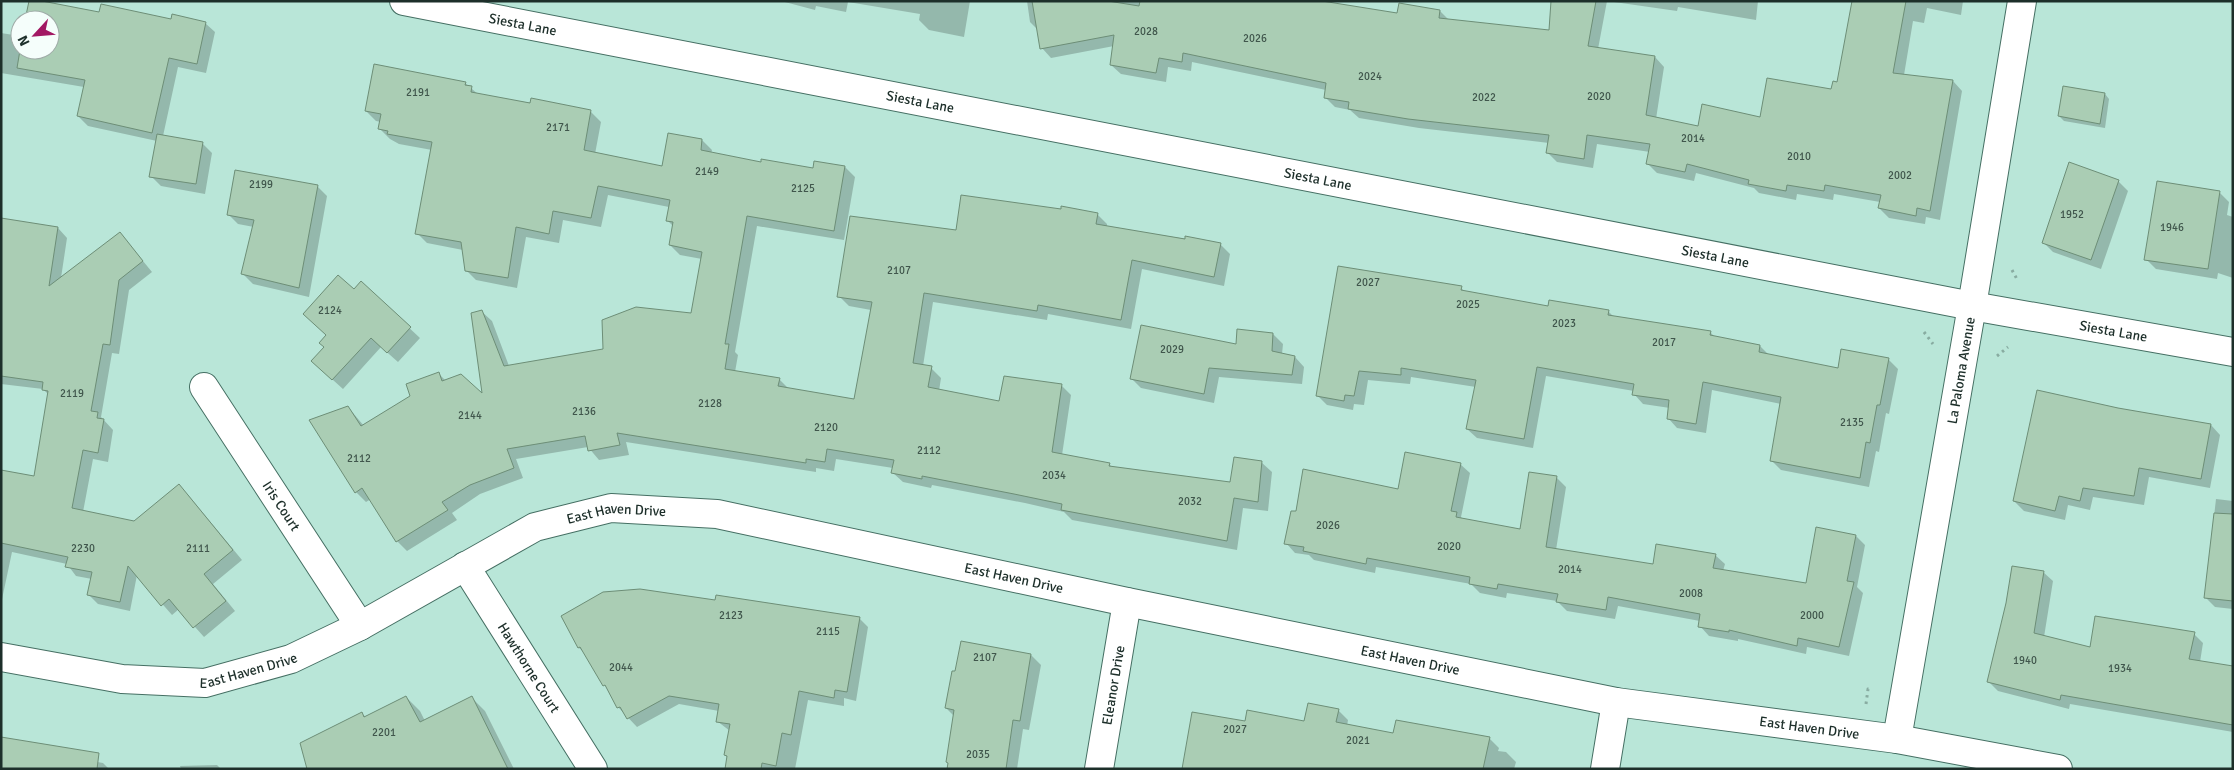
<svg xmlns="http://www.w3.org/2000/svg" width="2234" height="770" viewBox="0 0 2234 770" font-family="Signika,sans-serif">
<rect width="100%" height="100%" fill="#b9e6d8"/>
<g fill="#0003">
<polygon points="781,1 970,1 964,37 929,30 919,20 920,14 848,2 846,12 816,6 815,10"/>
<polygon points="1027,1 1314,1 1398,15 1440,11 1450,21 1563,37 1569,1 1607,1 1598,49 1655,57 1664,67 1656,119 1699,128 1761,118 1832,91 1838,84 1853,1 1963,1 1961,15 1927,8 1924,23 1913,21 1904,75 1953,81 1962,91 1940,220 1926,217 1925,224 1889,218 1879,208 1880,202 1834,194 1833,200 1797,194 1796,200 1759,193 1754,188 1696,173 1694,181 1657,173 1648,164 1650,152 1597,144 1593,168 1557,162 1548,153 1549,143 1419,128 1359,118 1350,110 1335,107 1325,97 1326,90 1192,62 1191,71 1168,67 1166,82 1121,74 1111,65 1114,46 1051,58 1042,48 1038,30 1030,22"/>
<polygon points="1607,1 1758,1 1756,20 1678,7 1677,11"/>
<polygon points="100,14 205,23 215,32 206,73 178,67 163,136 202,143 212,153 205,194 161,186 151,176 157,141 88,126 78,116 84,87 1,73 1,33 20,36 20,50 50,50 50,20 27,20"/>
<polygon points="465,83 479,95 591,112 601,122 595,154 663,167 702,140 712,150 711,154 762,163 814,169 845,167 855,177 844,240 757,226 735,352 738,355 735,372 779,379 789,389 855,400 871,310 849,306 839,296 957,231 1097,214 1107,224 1107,227 1220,244 1230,254 1224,286 1142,269 1131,329 1048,314 1047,320 933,302 923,366 931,368 941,378 939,391 1000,402 1061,385 1071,395 1062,455 1109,464 1113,468 1231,483 1261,462 1272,472 1268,511 1243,508 1237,550 1072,520 1064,512 1025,503 932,485 931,488 903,482 892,472 893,468 836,459 834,471 816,468 816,472 626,442 629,455 599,460 588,447 516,459 523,478 480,494 452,513 457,520 407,551 397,541 371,499 366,502 356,492 348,407 364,426 412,396 438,373 446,381 484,396 481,311 492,321 509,366 604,350 692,315 702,259 680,255 670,245 673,226 667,220 669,207 608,195 601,227 563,220 559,243 526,237 517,288 476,280 466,270 463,250 427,243 417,233 432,150 399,144 390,139 380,129 381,122 376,121 366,111"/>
<polygon points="2105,94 2109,99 2105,128 2064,121 2059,116"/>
<polygon points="2118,181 2128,191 2101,269 2053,252 2043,242"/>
<polygon points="317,186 327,196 309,297 253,284 243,274 254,227 238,224 228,214"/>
<polygon points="2219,192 2229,202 2227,215 2233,217 2233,278 2218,273 2217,279 2156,269 2146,259"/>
<polygon points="1,219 58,228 67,238 61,278 120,233 152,272 129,290 119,354 112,353 101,417 113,430 108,462 93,459 83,512 135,523 179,486 188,495 242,560 213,584 235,611 204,637 179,609 172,615 137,575 130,611 98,604 89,595 92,579 76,576 67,564 12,552 1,604 1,471 35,477 49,395 43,389 1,384"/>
<polygon points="361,283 420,338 398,362 381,347 343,389 323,371 325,347 328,335"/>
<polygon points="1461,288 1465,292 1549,308 1608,311 1615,318 1710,332 1716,338 1760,346 1769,355 1839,369 1888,359 1898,369 1889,414 1886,413 1879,452 1876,451 1869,487 1781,470 1771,460 1781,404 1712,390 1706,433 1677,428 1668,418 1670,408 1643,404 1634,394 1634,391 1546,376 1533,448 1477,438 1467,429 1476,387 1411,377 1410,384 1368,380 1364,405 1354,404 1353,410 1327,405 1317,395"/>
<polygon points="1273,334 1283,344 1282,354 1295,357 1304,367 1302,384 1219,377 1214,403 1141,388 1131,378"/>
<polygon points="2117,409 2211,425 2220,435 2210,488 2149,477 2144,505 2093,497 2090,510 2068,505 2065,520 2024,511 2014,501"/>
<polygon points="1460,464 1470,473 1461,517 1463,520 1521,530 1556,477 1566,487 1556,550 1654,565 1715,555 1725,564 1723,571 1807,585 1856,536 1865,545 1857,587 1863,593 1849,656 1807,647 1806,654 1738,639 1738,641 1709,636 1700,626 1700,621 1618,606 1615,619 1567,611 1557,601 1507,593 1506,598 1480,593 1471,584 1376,567 1375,573 1314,560 1309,555 1295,553 1286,543"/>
<polygon points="2216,499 2233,501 2233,609 2215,607 2205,597"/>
<polygon points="2043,572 2053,581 2044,637 2091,648 2194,634 2203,643 2200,662 2233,667 2233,732 2070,704 2069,709 1998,691 1989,682"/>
<polygon points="716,602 859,618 868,627 856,701 844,698 844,706 808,700 795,769 726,769 728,758 725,755 730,731 717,721 719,711 679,704 637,727 618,707 586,654 579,648 562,617"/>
<polygon points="1031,655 1041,665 1029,730 1023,729 1017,769 947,769 954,716 946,708"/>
<polygon points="406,697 420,711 425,721 472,698 485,711 514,769 308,769 361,713 366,717"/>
<polygon points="1338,710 1348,720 1347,726 1394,735 1489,738 1499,748 1498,751 1506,752 1516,762 1514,769 1183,769 1246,723 1305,722"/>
<polygon points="58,755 103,763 109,769 1,769"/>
<polygon points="217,765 221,769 181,769 180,766"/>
</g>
<g fill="#aacdb4" stroke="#6d8e77">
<polygon points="29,1 42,1 99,12 101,4 171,19 172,14 206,22 197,64 169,58 152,133 77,116 85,80 17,68 20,50 50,50 50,20 25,20"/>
<polygon points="1032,1 1108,1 1139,6 1140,1 1322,1 1397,13 1399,3 1440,10 1439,18 1549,30 1551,1 1596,1 1588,46 1655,56 1646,115 1698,126 1702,104 1760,117 1767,78 1831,89 1833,81 1837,82 1852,1 1906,1 1893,73 1953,80 1930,211 1917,208 1916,216 1878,208 1881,195 1825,185 1824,191 1787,185 1786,191 1748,184 1749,180 1687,164 1685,172 1646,164 1650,144 1587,135 1584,159 1546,153 1549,135 1408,119 1348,109 1349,102 1324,98 1326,83 1183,53 1182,62 1159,58 1156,73 1110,65 1114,35 1040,49"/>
<polygon points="374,64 466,82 465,85 472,86 471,92 530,103 531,98 591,110 584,150 662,166 668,133 702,139 701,150 761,162 761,159 813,168 814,161 845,166 834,231 747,216 725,344 729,344 725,369 780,378 778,386 854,399 872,302 837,297 850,216 956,230 961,195 1061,209 1061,206 1098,213 1096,224 1185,239 1185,236 1221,243 1214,277 1132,260 1121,320 1038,305 1037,311 924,293 913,363 932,366 928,387 999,401 1004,376 1062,384 1052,452 1110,463 1109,466 1230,482 1234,457 1262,461 1258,502 1234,498 1227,541 1061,510 1062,504 1014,494 922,476 922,479 891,473 894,460 827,449 825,462 806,459 806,463 617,433 620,445 588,451 585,436 507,449 514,468 470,485 442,502 448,510 396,542 362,488 355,493 309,420 348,406 361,426 410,396 406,384 439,372 442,381 461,374 482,393 471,313 482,310 504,366 603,349 602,320 636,307 691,313 702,252 669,245 673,222 666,221 670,200 598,186 591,218 553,211 549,234 516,227 508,278 465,271 461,242 415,234 432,142 387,134 388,131 378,129 381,114 365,111"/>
<polygon points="2063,86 2105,93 2100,124 2058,116"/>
<polygon points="157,134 203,142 196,184 149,177"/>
<polygon points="2069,162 2119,180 2091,260 2042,243"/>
<polygon points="235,170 318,185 299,288 241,274 254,220 227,215"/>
<polygon points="2157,181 2220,191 2208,269 2144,260"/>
<polygon points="1,218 58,227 49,286 120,232 143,261 119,280 110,345 103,344 91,411 98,412 97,418 104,419 98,453 83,450 72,508 134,521 179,484 233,550 204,574 226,601 193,628 169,599 161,606 128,566 120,602 87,595 92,572 65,567 68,557 1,543 1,470 34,476 48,391 42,390 43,382 1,376"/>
<polygon points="1338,266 1462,286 1461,290 1548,306 1549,300 1609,310 1608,315 1711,331 1710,335 1760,345 1759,352 1838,368 1841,349 1889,358 1880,405 1877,405 1870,443 1866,442 1860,478 1770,461 1781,397 1703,382 1696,424 1667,419 1669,400 1632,395 1634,384 1537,367 1524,439 1466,429 1476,380 1401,368 1401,375 1359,371 1354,396 1345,395 1344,401 1316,396"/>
<polygon points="338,275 354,289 361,281 411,327 387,353 371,338 332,380 311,361 324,347 319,343 326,335 303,314"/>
<polygon points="1141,325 1236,344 1237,329 1273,333 1272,351 1295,356 1292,375 1209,368 1204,394 1130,379"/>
<polygon points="2037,390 2118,408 2211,424 2201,479 2139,468 2134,496 2083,488 2080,501 2059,496 2055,511 2013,501"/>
<polygon points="1405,452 1461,463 1451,511 1457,512 1456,517 1520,529 1529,472 1557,476 1546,547 1653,564 1656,544 1716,554 1713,568 1806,583 1816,527 1856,535 1847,581 1854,582 1839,647 1798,638 1797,646 1729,630 1729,632 1698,627 1700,614 1608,597 1606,610 1556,602 1558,594 1498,584 1497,589 1469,584 1470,577 1367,558 1366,564 1303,551 1304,547 1284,544 1291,511 1296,511 1303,469 1398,489"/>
<polygon points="2214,513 2233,514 2233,601 2204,598"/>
<polygon points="2012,566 2044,571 2034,633 2090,647 2095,616 2195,632 2189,659 2233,666 2233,725 2061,695 2060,700 1987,682 2006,603"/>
<polygon points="640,589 715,600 716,595 860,617 847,692 835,690 834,698 799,691 791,735 782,733 776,766 762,763 761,769 725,769 727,756 724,755 730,724 716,722 719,704 669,696 627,719 620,707 617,708 605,685 603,686 580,647 578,648 561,616 603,592"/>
<polygon points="961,641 1031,654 1020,721 1013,720 1006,769 947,769 948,763 946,762 954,710 945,708 952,671 955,671"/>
<polygon points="406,696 420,722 472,696 508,769 307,769 300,743 362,712 364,717"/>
<polygon points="1308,703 1339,709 1336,722 1393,733 1396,720 1490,737 1483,769 1182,769 1192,712 1245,721 1247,710 1304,721"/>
<polygon points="1,737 99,753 97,769 1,769"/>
</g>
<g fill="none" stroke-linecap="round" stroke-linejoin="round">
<g stroke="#456f63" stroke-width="30">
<g id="minor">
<path id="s1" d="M404,1L1972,306L2233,352"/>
<path id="s2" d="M204,387L360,626"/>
<path id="s3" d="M465,566L593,769"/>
<path id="s4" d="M1,657L122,679L205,683L291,659L360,626L535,527L611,508L717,514L1127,602L1616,702L1897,739L2058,769"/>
<path id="s5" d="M1897,739L1972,306L2022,1"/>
<path id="s6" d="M1099,769L1127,602"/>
<polyline points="1605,769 1616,702"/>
</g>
</g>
<g stroke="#88aca1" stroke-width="3" stroke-dasharray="2.5 4" stroke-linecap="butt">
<polyline points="2012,270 2018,281"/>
<polyline points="1924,332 1933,344"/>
<polyline points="1997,356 2008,347"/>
<polyline points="1866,704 1868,689 1872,690"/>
</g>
<use href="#minor" stroke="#fff" stroke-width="28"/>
</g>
<g text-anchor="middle" stroke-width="5" stroke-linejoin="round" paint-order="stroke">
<g font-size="11" fill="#40564c">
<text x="1146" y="35">2028</text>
<text x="1255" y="42">2026</text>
<text x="1370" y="80">2024</text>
<text x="418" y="96">2191</text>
<text x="1599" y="100">2020</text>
<text x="1484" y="101">2022</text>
<text x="558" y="131">2171</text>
<text x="1693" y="142">2014</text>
<text x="1799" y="160">2010</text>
<text x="707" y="175">2149</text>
<text x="1900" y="179">2002</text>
<text x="261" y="188">2199</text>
<text x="803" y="192">2125</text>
<text x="2072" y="218">1952</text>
<text x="2172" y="231">1946</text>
<text x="899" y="274">2107</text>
<text x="1368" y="286">2027</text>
<text x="1468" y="308">2025</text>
<text x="330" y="314">2124</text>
<text x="1564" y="327">2023</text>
<text x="1664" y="346">2017</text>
<text x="1172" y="353">2029</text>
<text x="72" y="397">2119</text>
<text x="710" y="407">2128</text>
<text x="584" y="415">2136</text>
<text x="470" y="419">2144</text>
<text x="1852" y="426">2135</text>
<text x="826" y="431">2120</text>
<text x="929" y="454">2112</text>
<text x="359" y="462">2112</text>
<text x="1054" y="479">2034</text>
<text x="1190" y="505">2032</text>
<text x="1328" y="529">2026</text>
<text x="1449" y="550">2020</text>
<text x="83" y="552">2230</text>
<text x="198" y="552">2111</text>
<text x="1570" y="573">2014</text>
<text x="1691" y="597">2008</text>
<text x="731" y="619">2123</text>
<text x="1812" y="619">2000</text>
<text x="828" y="635">2115</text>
<text x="985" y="661">2107</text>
<text x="2025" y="664">1940</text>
<text x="621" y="671">2044</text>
<text x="2120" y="672">1934</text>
<text x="1235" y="733">2027</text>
<text x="384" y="736">2201</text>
<text x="1358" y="744">2021</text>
<text x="978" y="758">2035</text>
</g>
<g font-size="14" fill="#1d2f2a" stroke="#f5fefb">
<text dy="5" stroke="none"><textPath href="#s1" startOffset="121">Siesta Lane</textPath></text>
<text dy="5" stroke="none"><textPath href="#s1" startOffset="526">Siesta Lane</textPath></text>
<text dy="5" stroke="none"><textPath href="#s1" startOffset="931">Siesta Lane</textPath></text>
<text dy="5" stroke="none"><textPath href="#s1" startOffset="1336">Siesta Lane</textPath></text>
<text dy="5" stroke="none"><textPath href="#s1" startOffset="1741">Siesta Lane</textPath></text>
<text dy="5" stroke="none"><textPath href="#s5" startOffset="374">La Paloma Avenue</textPath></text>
<text dy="5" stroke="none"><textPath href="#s2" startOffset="142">Iris Court</textPath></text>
<text dy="5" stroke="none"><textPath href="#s4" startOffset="656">East Haven Drive</textPath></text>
<text dy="5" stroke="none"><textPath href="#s4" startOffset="1061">East Haven Drive</textPath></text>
<text dy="5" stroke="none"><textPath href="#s4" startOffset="1466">East Haven Drive</textPath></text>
<text dy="5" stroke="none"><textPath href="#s3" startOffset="120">Hawthorne Court</textPath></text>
<text dy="5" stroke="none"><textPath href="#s4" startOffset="251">East Haven Drive</textPath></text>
<text dy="5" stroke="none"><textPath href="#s6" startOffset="85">Eleanor Drive</textPath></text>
<text dy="5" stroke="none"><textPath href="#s4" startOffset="1871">East Haven Drive</textPath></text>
</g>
</g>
<rect width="2234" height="770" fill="none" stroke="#1d2f2a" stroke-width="5"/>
<g transform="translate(35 35) rotate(244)"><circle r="24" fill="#f5fefb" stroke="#9faba7"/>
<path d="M0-4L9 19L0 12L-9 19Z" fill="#a21863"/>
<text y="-8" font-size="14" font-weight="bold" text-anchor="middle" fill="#1d2f2a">N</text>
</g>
</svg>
